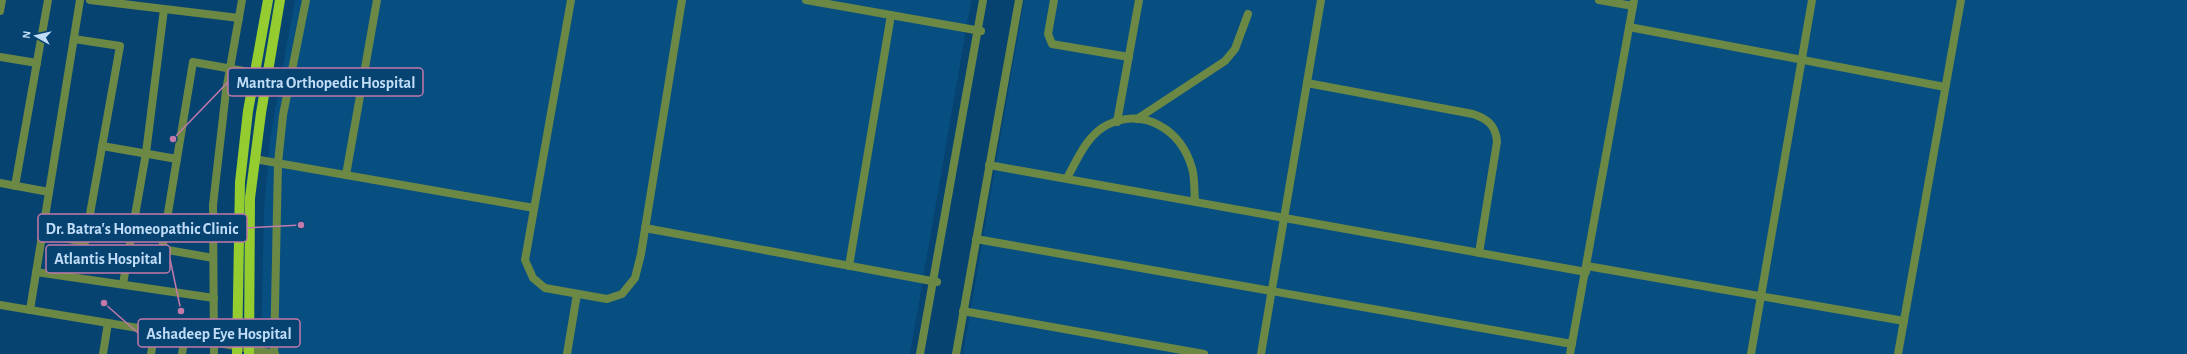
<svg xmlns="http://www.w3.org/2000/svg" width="2187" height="354" viewBox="0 0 2187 354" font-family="'Alegreya Sans',sans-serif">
<rect width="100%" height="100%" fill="#074371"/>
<g fill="#084f81">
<polygon points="295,0 971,0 910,354 261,354 264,212 270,139"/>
<polygon points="1024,0 2187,0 2187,354 963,354"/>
</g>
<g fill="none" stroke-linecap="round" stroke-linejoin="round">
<g stroke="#6c8845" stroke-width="8">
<polyline points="90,0 239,18"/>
<polyline points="571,0 525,260 533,278 545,288 607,299 622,294 635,278 641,254 682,0"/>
<polyline points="806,0 981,31"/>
<polyline points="1054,0 1048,34 1052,44 1129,57"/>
<polyline points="1599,0 1633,6"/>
<polyline points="0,11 2,0"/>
<polyline points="1629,27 1945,87"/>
<polyline points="0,57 37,63"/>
<path d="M1307,83L1473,114C1488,119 1496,126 1497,142L1479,253"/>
<polyline points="1137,119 1225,61 1235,49 1248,14"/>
<polyline points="1117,122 1139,0"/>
<polyline points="102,146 177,159"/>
<polyline points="254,159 534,208"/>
<polyline points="989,165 1586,272"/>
<polyline points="346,175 377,0"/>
<path d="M1067,178C1077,160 1087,135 1107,125C1145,107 1181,130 1192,168C1195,178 1194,190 1195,201"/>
<polyline points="0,183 49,192"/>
<polyline points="15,186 48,0"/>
<polyline points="645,228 937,282"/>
<polyline points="42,234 85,242 120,46 74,39"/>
<polyline points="976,239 1572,344"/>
<polyline points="213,258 162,249 193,62 255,73"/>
<polyline points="849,266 891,15"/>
<polyline points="1587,266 1904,321"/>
<polyline points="36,272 214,298"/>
<polyline points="123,284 146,153 164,9"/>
<polyline points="0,305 168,333 275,354"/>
<polyline points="30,310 80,0"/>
<polyline points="963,311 1204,354"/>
<polyline points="103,354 108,323"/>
<polyline points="151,354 155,331"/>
<polyline points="182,354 185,336"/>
<polyline points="214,354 213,205 226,91 242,0"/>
<polyline points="274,354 278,163 283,115 306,0"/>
<polyline points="567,354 577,294"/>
<polyline points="956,354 1019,0"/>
<polyline points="1261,354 1321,0"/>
<polyline points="1570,354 1634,0"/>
<polyline points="1751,354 1812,0"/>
<polyline points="1898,354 1961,0"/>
</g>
<polyline stroke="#6c8845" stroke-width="8" points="920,354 983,0"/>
<g stroke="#95cc30" stroke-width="10">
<polyline points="237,354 240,182 248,111 268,0"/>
<polyline points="249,354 250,198 261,113 280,0"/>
</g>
</g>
<path fill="none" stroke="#c17aa9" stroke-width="1.5" d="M173 139L228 82M301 225L247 228M181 311L170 259M104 303L138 333"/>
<g fill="#c17aa9" stroke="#074371" stroke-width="1.5">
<circle cx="173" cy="139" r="4"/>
<circle cx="301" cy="225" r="4"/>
<circle cx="181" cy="311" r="4"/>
<circle cx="104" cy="303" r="4"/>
</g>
<g fill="#074371" stroke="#c17aa9" stroke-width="1.5">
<rect x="228" y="68" width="195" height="28" rx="4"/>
<rect x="38" y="214" width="209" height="28" rx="4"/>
<rect x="46" y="245" width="124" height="28" rx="4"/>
<rect x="138" y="319" width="162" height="28" rx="4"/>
</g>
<g font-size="16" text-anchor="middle" font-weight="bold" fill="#c0dcf7">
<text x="326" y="88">Mantra Orthopedic Hospital</text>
<text x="142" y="234">Dr. Batra's Homeopathic Clinic</text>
<text x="108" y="264">Atlantis Hospital</text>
<text x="219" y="339">Ashadeep Eye Hospital</text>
</g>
<g transform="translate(36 36) rotate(278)" stroke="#074371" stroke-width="3" paint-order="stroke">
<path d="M0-3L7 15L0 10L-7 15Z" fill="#c0dcf7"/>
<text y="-6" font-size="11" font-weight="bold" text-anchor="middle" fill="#c0dcf7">N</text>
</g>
</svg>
